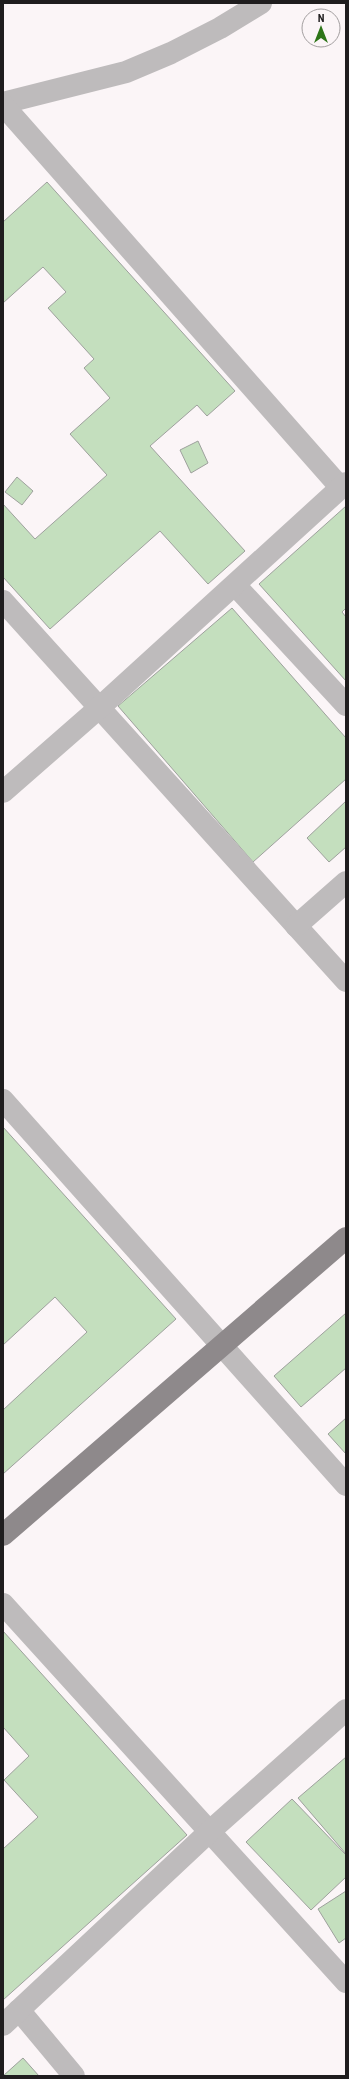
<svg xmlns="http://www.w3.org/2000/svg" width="349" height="2079" viewBox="0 0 349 2079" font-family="'Roboto Condensed',sans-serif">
<rect width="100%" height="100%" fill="#fbf5f7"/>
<g fill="#c4dfbe" stroke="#9ea19d">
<polygon points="47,182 235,391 207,416 197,405 150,446 245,551 208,584 160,531 50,629 3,577 3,504 35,539 107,475 70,434 110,398 84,368 94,359 48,308 66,292 43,267 3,303 3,222"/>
<polygon points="198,441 208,463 191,473 180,450"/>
<polygon points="17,477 33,491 22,505 5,492"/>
<polygon points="346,506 346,608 342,612 346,617 346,681 259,584"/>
<polygon points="232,608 346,738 346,779 253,862 118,706"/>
<polygon points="346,801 346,847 329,862 307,838"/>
<polygon points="3,1127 176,1319 3,1474 3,1410 87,1332 55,1297 3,1345"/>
<polygon points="346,1313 346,1368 301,1407 274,1376"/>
<polygon points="346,1418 346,1454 328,1434"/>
<polygon points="3,1631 187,1835 3,2000 3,1849 38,1817 4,1780 29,1756 3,1727"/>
<polygon points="346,1757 346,1854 298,1798"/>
<polygon points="292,1799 346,1855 346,1877 311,1910 246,1842"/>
<polygon points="346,1891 346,1938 339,1943 318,1909"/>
<polygon points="23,2058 39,2076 3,2076"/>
</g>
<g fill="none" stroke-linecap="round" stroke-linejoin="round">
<g stroke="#bebbbc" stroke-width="22">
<polyline points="3,103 126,72 171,53 220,28 261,3"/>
<polyline points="3,105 341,488"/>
<polyline points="235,585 346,705"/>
<polyline points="3,601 346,981"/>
<polyline points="3,792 99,708 346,483"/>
<polyline points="296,926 346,882"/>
<polyline points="3,1100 346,1485"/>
<polyline points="3,1604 346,1982"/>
<polyline points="19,2010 74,2076"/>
<polyline points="3,2025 209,1832 346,1710"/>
</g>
<polyline stroke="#8e898b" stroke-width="22" points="3,1535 346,1238"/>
</g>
<rect width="349" height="2079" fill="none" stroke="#1f1d1e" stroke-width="8"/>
<g transform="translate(321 28)"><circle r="19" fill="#fbf5f7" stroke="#a39fa0"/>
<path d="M0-3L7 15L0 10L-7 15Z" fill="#2d7518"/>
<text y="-6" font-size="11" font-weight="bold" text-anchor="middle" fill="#1f1d1e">N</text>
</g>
</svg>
